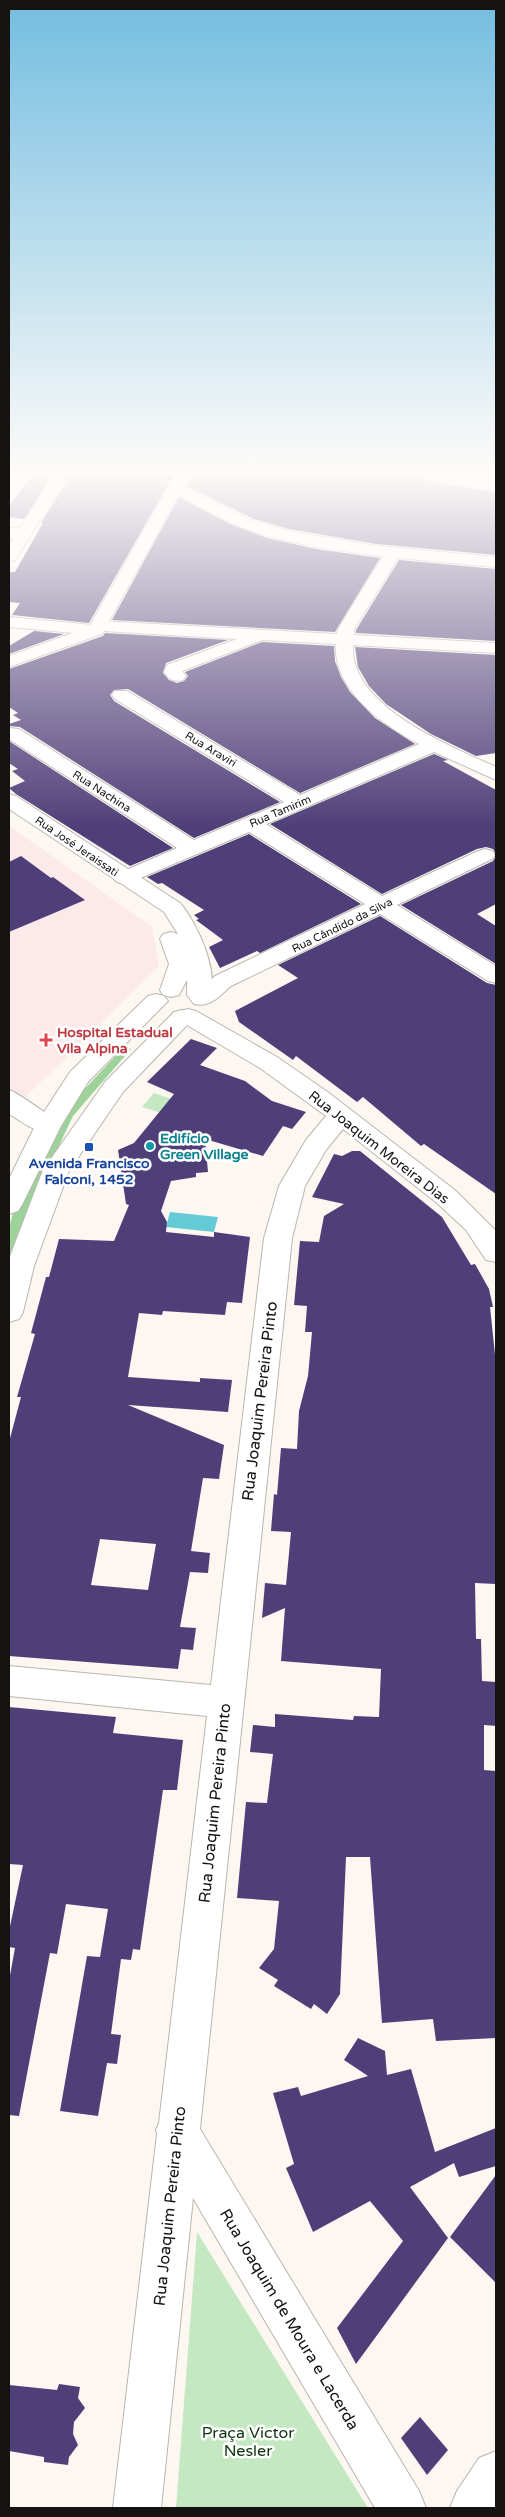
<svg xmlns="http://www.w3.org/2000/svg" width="505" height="2517" viewBox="0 0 505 2517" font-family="'Varela Round',sans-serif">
<rect width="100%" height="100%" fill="#fdf7f1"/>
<polygon fill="#fde8ea" points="9,826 152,927 159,966 9,1113"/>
<g fill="#c4e9c2">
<polygon points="154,1093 197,1108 187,1121 142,1107"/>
<polygon points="197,2232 368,2508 176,2508"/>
</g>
<polygon fill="#9dd39a" points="125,1046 131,1049 73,1116 27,1214 9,1273 9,1228 14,1209 62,1113"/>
<polygon fill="#64cad5" points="170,1212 218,1217 214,1232 166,1227"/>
<g fill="#4f3f79" fill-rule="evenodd">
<polygon points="31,476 52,476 24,519 9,517 9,506"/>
<polygon points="70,476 173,476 89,623 12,615 20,603 9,602 9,572 15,572 43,523 41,523 43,520"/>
<polygon points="191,476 421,476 430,482 496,492 496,555 376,544 289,529 254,519 186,486"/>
<polygon points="179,497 230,524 267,538 316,549 380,558 335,632 112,620"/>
<polygon points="399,560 496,569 496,641 356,633 356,630"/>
<polygon points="34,631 64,634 9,654 9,646"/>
<polygon points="105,633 228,640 166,663 163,673 169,680 177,683 184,681 188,676 185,672 262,642 334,646 335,661 341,677 350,692 375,718 415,744 300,793 128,689 114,690 110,695 114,701 280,802 194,838 20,727 9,726 9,724 21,720 13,715 18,713 9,707 9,669 103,636"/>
<polygon points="355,647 496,655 496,753 476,756 431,734 386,704 369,686 358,667"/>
<polygon points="9,741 173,848 130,866 16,794 9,788 25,781 12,771 18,769 9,763"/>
<polygon points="434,754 448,760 443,761 496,790 496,854 493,849 486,847 477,849 382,894 270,824"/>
<polygon points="249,834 361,904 260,953 257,951 220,968 209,947 223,940 196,920 199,919 194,915 204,910 162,883 158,884 147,877"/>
<polygon points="21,856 51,878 53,877 85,900 9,932 9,862"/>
<polygon points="496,856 496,904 477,914 496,926 496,964 401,905 493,861"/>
<polygon points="380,916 487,983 496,985 496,1194 424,1144 421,1146 363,1097 357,1102 296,1056 293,1060 239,1022 235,1011 298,978 278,965"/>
<path d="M191,1039L217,1048L200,1065L245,1081L272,1101L306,1112L292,1129L283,1126L263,1156L205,1139L208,1172L196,1173V1177L171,1181L161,1211L167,1222L166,1232L214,1237V1232L250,1237L242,1303L227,1302L225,1315L163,1311L162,1315L139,1313L128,1377L200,1382V1378L232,1380L228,1412L128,1405L224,1445L219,1479L203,1478L191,1551L210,1553L208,1573L190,1572L180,1627L196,1628L193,1650L181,1649L178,1669L9,1656V1442L21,1397H17L35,1334L31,1333L46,1277H49L59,1239L114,1241L129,1205L126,1204L118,1150L134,1143L174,1094L147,1082ZM100,1539L156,1544L148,1590L91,1585Z"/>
<polygon points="352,1151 360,1151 442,1217 471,1265 475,1264 489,1289 493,1307 490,1307 496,1364 496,1584 475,1583 476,1639 481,1639 482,1681 496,1682 496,1726 484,1725 484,1770 496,1771 496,2038 436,2041 433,2019 382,2023 370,1857 346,1857 340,1994 327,2014 314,2004 311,2009 274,1986 278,1980 259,1968 274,1949 279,1901 237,1898 246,1802 267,1803 273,1754 250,1752 253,1725 275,1727 275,1714 353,1720 354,1716 379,1717 381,1669 281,1661 285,1608 262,1618 265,1583 286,1585 291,1532 271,1531 274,1494 277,1495 281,1448 297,1449 299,1411 308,1376 312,1332 305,1332 307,1306 294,1305 300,1241 319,1242 324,1216 344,1204 312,1197 334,1154 342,1156"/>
<polygon points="9,1707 116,1717 113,1733 183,1740 177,1790 163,1790 140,1950 133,1949 131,1960 121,1959 111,2034 121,2035 117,2064 107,2063 98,2116 60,2111 87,1956 100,1957 108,1909 66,1904 57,1954 50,1953 19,2116 9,2115 9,1981 15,1948 9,1947 9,1931 23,1865 9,1864"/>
<polygon points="358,2038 385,2051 387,2075 411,2069 435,2152 496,2128 496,2166 459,2177 454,2163 410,2187 448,2238 356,2364 337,2328 403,2241 370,2201 313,2232 286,2168 294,2164 273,2093 298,2087 301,2096 368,2076 344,2060"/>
<polygon points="496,2175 496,2283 450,2237"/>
<polygon points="59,2384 80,2387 78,2398 85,2408 74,2422 73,2434 78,2445 69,2457 68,2465 44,2462 44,2457 9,2451 9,2385 57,2390"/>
<polygon points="420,2417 448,2450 427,2475 401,2438"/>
</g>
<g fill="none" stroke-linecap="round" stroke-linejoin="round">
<g stroke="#bab5b0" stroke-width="2">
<g id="minor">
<path d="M175,483L253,521L289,531L376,546L496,557V567L398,558L354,629V635L496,643V653L353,645C349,707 451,746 496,767V780L434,752L266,824L382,896L478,851L485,849L492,851L495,855L492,859L397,905L496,966V983L488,981L380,914L231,986C219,996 211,1008 194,1004L190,999L215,976L365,904L249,832L131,882L124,884L117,882L113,878L117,874L177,848L9,739V728L19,729L194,840L284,802L115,699L112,695L115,691H127L300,795L419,744C383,725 333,690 336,644L262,640L182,671L186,676L183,680C174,682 170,680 164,672L167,665L237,639L104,631L96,635L9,627V617L92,625L99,621L337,634L338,629L383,556C339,551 294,545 252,531C223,521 197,504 170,490L168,487L170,484Z"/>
<polygon points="9,528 23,528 31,533 23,538 9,538"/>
<polygon points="188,1009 196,1011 277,1057 329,1093 456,1191 496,1231 496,1262 486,1260 466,1230 437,1203 343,1129 326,1150 305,1186 292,1238 200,2129 419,2491 426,2508 375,2508 193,2198 161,2508 113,2508 157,2134 156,2130 159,2123 207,1716 9,1696 9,1666 211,1685 264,1238 279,1186 306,1140 326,1116 260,1068 180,1021 176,1016 180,1011"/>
<path d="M9,1090C16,1092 56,1119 61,1126L57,1132C39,1136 24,1123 9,1114Z"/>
<polygon points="496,2451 496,2508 450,2508 457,2491 479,2458"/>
</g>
</g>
<g stroke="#bab5b0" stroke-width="2">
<g id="major">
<polygon points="54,476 68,476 15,560 9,562 9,545"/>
<polygon points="175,476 189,476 102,634 9,667 9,656 89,627"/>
<polygon points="423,476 457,476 496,482 496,490 430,480"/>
<path d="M9,794L16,796L180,903C196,921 223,977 207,1000L199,1002L191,1000L187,995V980L179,995L171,997L163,995L160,990L169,964L160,939L163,934L171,932L178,934L164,912L9,809Z"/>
<polygon points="156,994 164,996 168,1001 88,1082 61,1126 22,1205 18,1211 9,1214 9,1179 35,1126 70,1072 148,996"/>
<polygon points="182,1010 190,1012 194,1017 190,1022 123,1092 69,1171 34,1266 23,1312 19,1319 9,1322 9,1259 43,1170 105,1082 174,1012"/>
</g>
</g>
<use href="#minor" fill="#fff" fill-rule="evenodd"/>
<use href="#major" fill="#fff" fill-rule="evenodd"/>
</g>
<linearGradient id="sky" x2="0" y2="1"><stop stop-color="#73bde0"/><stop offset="0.57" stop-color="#fefbf9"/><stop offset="1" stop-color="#fefbf9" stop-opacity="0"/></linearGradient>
<rect width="505" height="828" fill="url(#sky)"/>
<path fill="#e0444e" stroke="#fff" stroke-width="2" d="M43.5 1032.5h5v5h5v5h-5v5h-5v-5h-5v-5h5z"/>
<circle fill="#0f9aa8" stroke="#fff" stroke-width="2" cx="150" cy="1146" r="5"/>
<rect fill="#1a4fb4" stroke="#fff" stroke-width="2" x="84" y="1142" width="10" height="10" rx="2.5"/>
<g text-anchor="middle" stroke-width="5" stroke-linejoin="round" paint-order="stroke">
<g font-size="11" fill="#151311" stroke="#fff">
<text transform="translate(211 749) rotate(31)" y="4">Rua Araviri</text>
<text transform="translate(102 791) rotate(33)" y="4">Rua Nachina</text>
<text transform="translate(280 811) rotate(-23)" y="4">Rua Tamirim</text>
<text transform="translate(77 846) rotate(34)" y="4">Rua José Jeraissati</text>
<text transform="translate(342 925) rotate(-26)" y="4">Rua Cândido da Silva</text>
</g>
<g font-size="14" font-weight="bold" fill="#be3a42" stroke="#fff" text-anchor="start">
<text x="57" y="1037">Hospital Estadual<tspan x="57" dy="16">Vila Alpina</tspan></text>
</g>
<g font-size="14" font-weight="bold" fill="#0d838f" stroke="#fff" text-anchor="start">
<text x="160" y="1143">Edifício<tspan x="160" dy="16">Green Village</tspan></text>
</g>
<g font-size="14" fill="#151311" stroke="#fff">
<text transform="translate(379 1147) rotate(38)" y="5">Rua Joaquim Moreira Dias</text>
</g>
<g font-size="14" font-weight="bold" fill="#164399" stroke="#fff">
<text x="89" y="1168">Avenida Francisco<tspan x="89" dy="16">Falconi, 1452</tspan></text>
</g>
<g font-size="16" fill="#151311" stroke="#fff">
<text transform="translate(259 1401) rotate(-83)" y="6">Rua Joaquim Pereira Pinto</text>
<text transform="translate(214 1803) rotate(-84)" y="6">Rua Joaquim Pereira Pinto</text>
<text transform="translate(169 2206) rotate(-84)" y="6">Rua Joaquim Pereira Pinto</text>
<text transform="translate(290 2319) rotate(59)" y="6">Rua Joaquim de Moura e Lacerda</text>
</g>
<g font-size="16" fill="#0f340f" stroke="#fff">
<text x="248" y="2438">Praça Victor<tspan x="248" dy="18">Nesler</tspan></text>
</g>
</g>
<rect width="505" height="2517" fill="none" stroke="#151311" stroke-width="20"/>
</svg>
